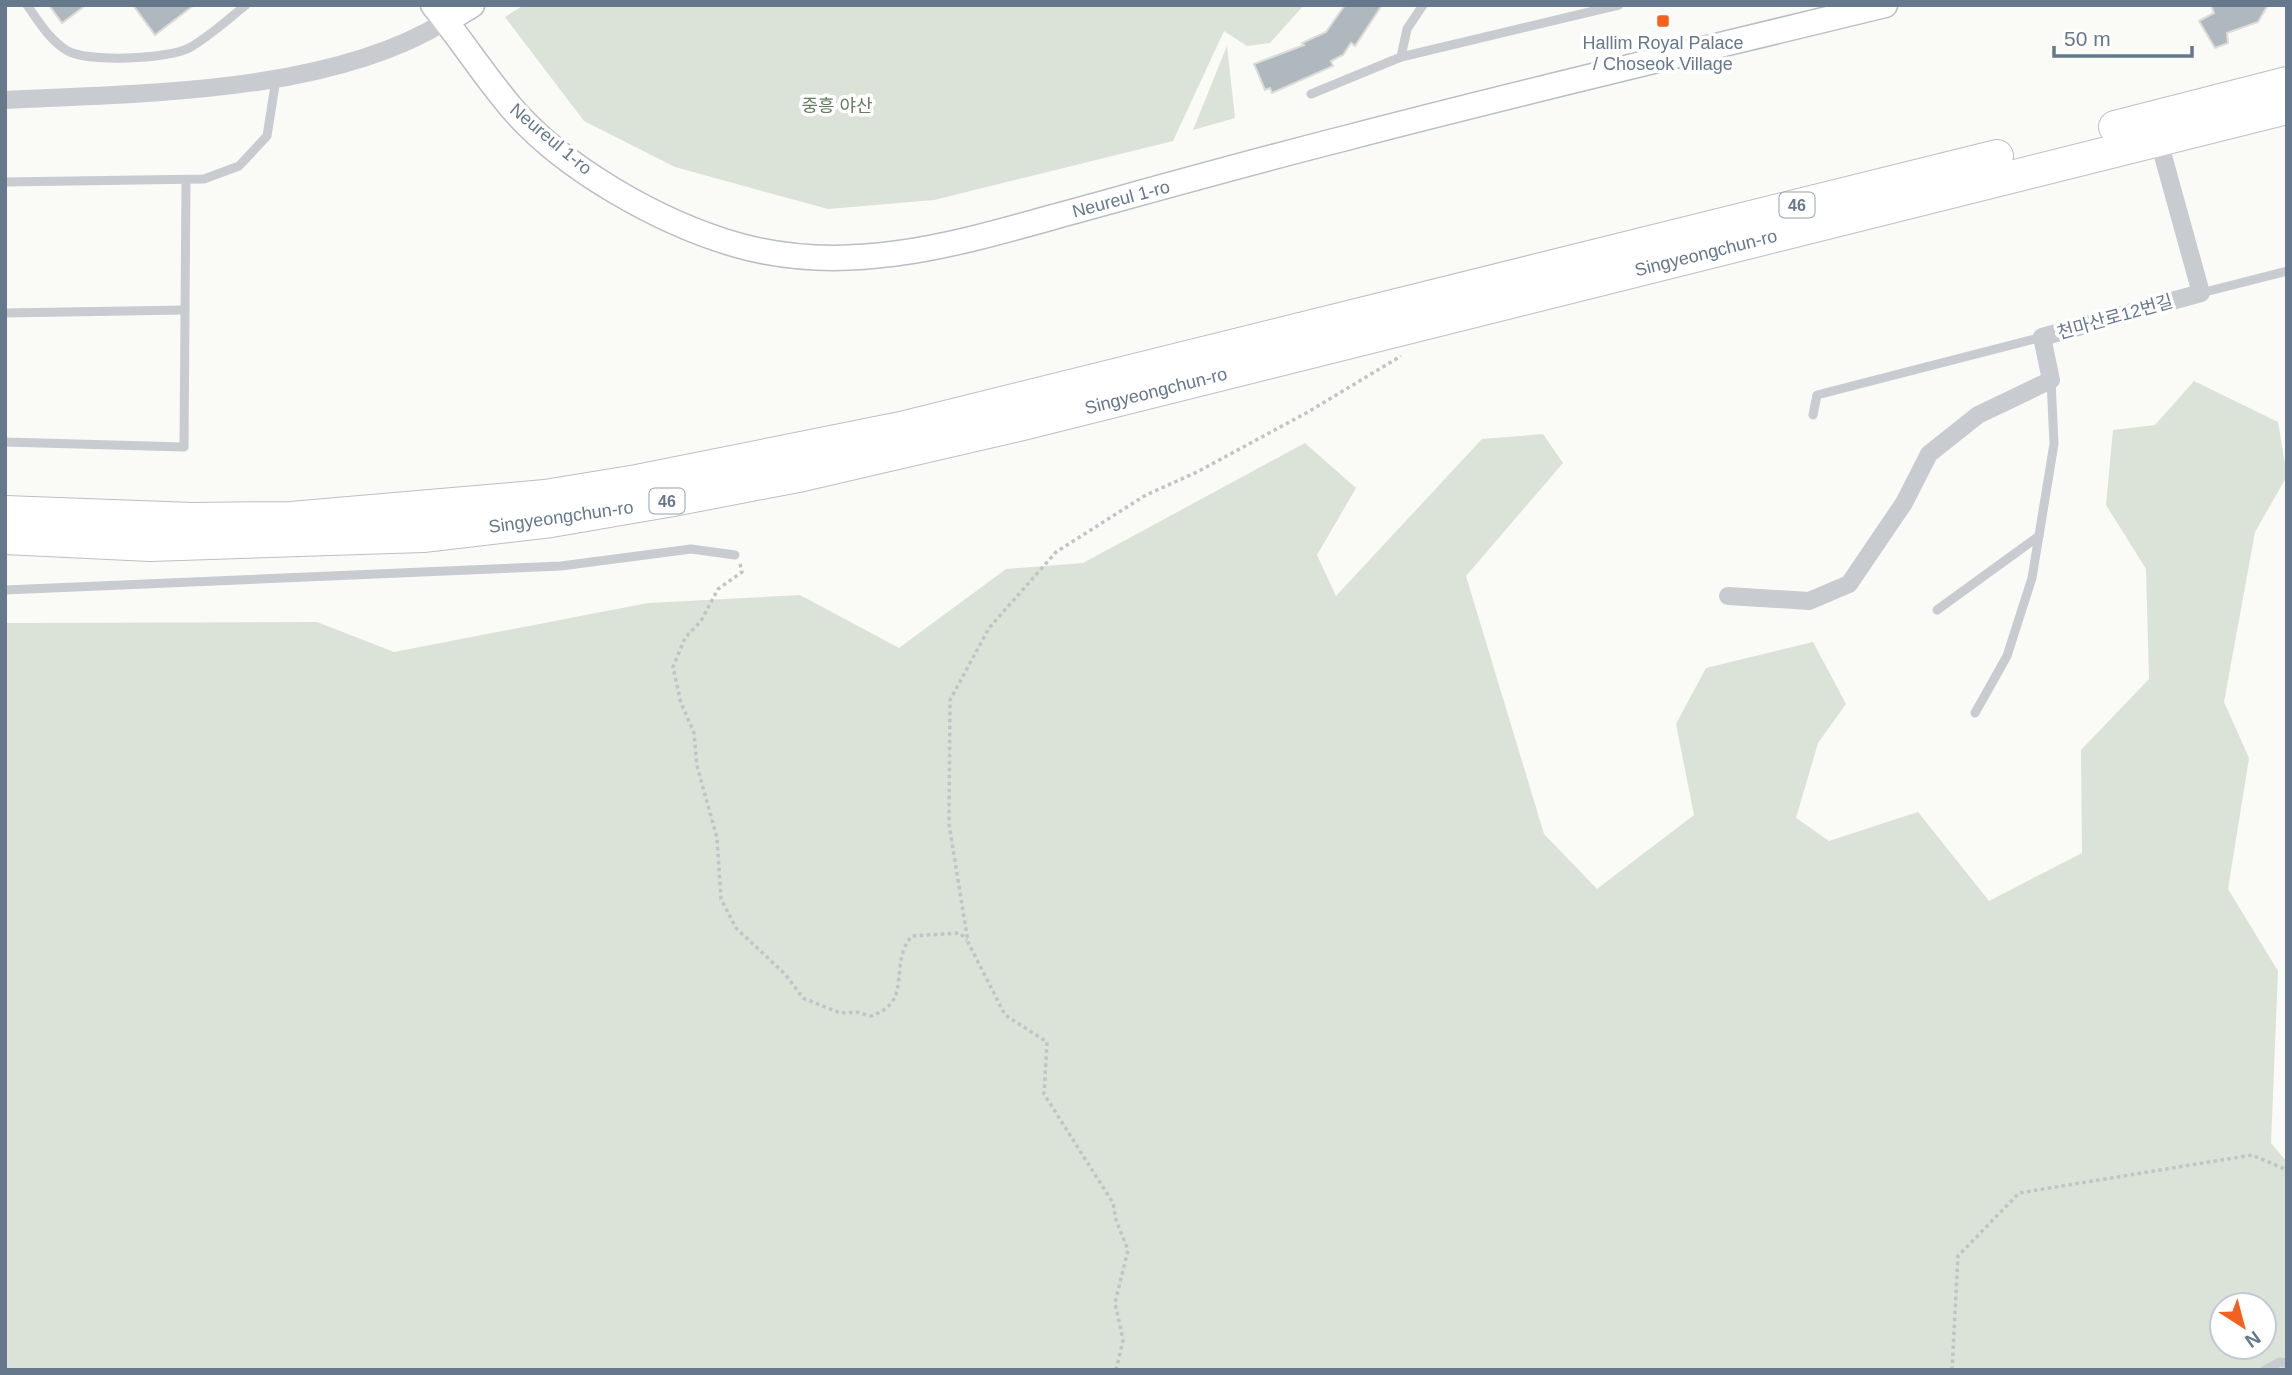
<svg xmlns="http://www.w3.org/2000/svg" width="2292" height="1375" viewBox="0 0 2292 1375" font-family="Arial,'Noto Sans KR',sans-serif">
<rect width="100%" height="100%" fill="#fafaf7"/>
<g fill="#dbe2d8" fill-rule="evenodd">
<polygon points="524,5 1304,5 1270,43 1247,46 1224,31 1173,141 934,200 828,209 675,167 584,121 505,17"/>
<polygon points="1227,46 1235,118 1193,130"/>
<path d="M2194,381L2278,422L2287,476L2255,532L2224,702L2249,758L2228,889L2278,971L2271,1143L2287,1162V1370H5V623L317,622L394,652L648,603L800,595L899,648L1006,569L1083,563L1305,443L1356,488L1317,555L1336,596L1482,439L1543,434L1563,463L1466,576L1544,834L1597,889L1694,815L1676,724L1706,668L1813,642L1846,704L1818,743L1796,818L1829,841L1918,812L1989,901L2082,853L2081,750L2149,679L2146,569L2106,505L2113,430L2155,425ZM2222,1305H2264V1347H2222Z"/>
</g>
<g fill="#b0b8bf" stroke="#dcdcd9" stroke-width="2">
<polygon points="49,5 86,5 62,23"/>
<polygon points="133,5 194,5 155,35"/>
<polygon points="1345,5 1382,5 1355,46 1351,43 1343,55 1331,61 1333,66 1272,93 1270,88 1265,90 1254,64 1304,45 1302,43 1326,32"/>
<polygon points="2211,5 2268,5 2258,22 2227,33 2228,43 2215,48 2199,21 2214,13"/>
</g>
<g fill="none" stroke-linecap="round" stroke-linejoin="round">
<g stroke="#b9bfc4" stroke-width="27">
<g id="secondary">
<path d="M433,5C460,38 483,74 510,106C562,168 660,223 737,245C857,279 971,239 1086,208C1173,184 1259,160 1346,138C1525,91 1705,49 1885,5"/>
<polyline points="446,21 472,5"/>
</g>
</g>
<g stroke="#bcbfc3" stroke-width="34">
<g id="highway">
<polyline points="2115,127 2287,83"/>
<polyline points="5,512 192,519 291,518 545,496 637,481 901,428 1997,156"/>
<polyline points="5,538 150,545 423,536 551,521 673,500 803,475 1023,424 2287,108"/>
</g>
</g>
<g stroke="#c1c4c6" stroke-width="3.5" stroke-dasharray="3.5 3.5" stroke-linecap="butt">
<path d="M740,564L742,572L718,589L701,621L685,638L673,667L681,703L694,733L697,766L717,838L721,899L736,928L785,974L803,998L840,1013L856,1012L871,1016C915,1001 887,965 912,936L960,933L967,940"/>
<polyline points="1116,1370 1123,1340 1115,1303 1128,1250 1116,1220 1113,1203 1044,1094 1047,1042 1005,1015 968,942 949,824 950,700 989,628 1056,552 1146,495 1197,472 1308,412 1401,356"/>
<polyline points="1952,1370 1958,1256 2019,1193 2252,1155 2287,1170"/>
</g>
<g stroke="#c8cbd0" stroke-width="9">
<path d="M27,5C39,22 49,39 66,50C87,63 168,59 189,48C209,37 228,19 246,5"/>
<polyline points="1401,57 1407,29 1423,5"/>
<polyline points="1311,94 1401,57 1619,5"/>
<polyline points="5,182 204,179 239,166 267,136 276,79"/>
<polyline points="2201,293 2287,271"/>
<polyline points="5,313 185,310"/>
<polyline points="1813,415 1817,395 2042,337"/>
<polyline points="5,442 184,447 186,181"/>
<polyline points="5,590 561,566 691,549 735,555"/>
<polyline points="1937,610 2039,536"/>
<polyline points="1975,713 2007,656 2032,578 2054,444 2051,380"/>
<polyline points="2265,1370 2280,1362 2287,1363"/>
</g>
<g stroke="#c8cbd0" stroke-width="18">
<path d="M5,100C141,93 328,94 446,21"/>
<polyline points="1728,596 1809,601 1849,584 1904,503 1929,454 1978,415 2051,380 2042,337 2201,293 2160,145 2172,142"/>
</g>
<use href="#secondary" stroke="#fff" stroke-width="24"/>
<use href="#highway" stroke="#fff" stroke-width="32"/>
</g>
<rect fill="#f4601d" stroke="#fff" stroke-width="2.5" x="1656" y="14" width="14" height="14" rx="3.5"/>
<g text-anchor="middle" stroke-width="7" stroke-linejoin="round" paint-order="stroke">
<g fill="#fff" stroke="#94a0ae" stroke-width="2">
<rect x="1779.5" y="192.5" width="35" height="25" rx="5"/>
<rect x="649.5" y="488.5" width="35" height="25" rx="5"/>
</g>
<g font-size="16" font-weight="bold" fill="#66788b">
<text x="1797" y="211">46</text>
<text x="667" y="507">46</text>
</g>
<g font-size="18" fill="#66788b" stroke="#fff">
<text x="1663" y="49">Hallim Royal Palace<tspan x="1663" dy="21">/ Choseok Village</tspan></text>
</g>
<g font-size="18" fill="#657c62" stroke="#fff">
<text x="837" y="112">중흥 야산</text>
</g>
<g font-size="18" fill="#66788b" stroke="#fff">
<text transform="translate(551 139) rotate(40)" y="6">Neureul 1-ro</text>
<text transform="translate(1121 199) rotate(-15)" y="6">Neureul 1-ro</text>
<text transform="translate(1706 253) rotate(-14)" y="6">Singyeongchun-ro</text>
<text transform="translate(2115 317) rotate(-16)" y="6">천마산로12번길</text>
<text transform="translate(1156 391) rotate(-14)" y="6">Singyeongchun-ro</text>
<text transform="translate(561 517) rotate(-8)" y="6">Singyeongchun-ro</text>
</g>
</g>
<rect width="2292" height="1375" fill="none" stroke="#66788b" stroke-width="14"/>
<g transform="translate(2243 1326) rotate(144)"><circle r="33" fill="#ffffff" stroke="#c2c9d1" stroke-width="2"/>
<path d="M0-5L12 26L0 18L-12 26Z" fill="#f4601d"/>
<text y="-10" font-size="19" font-weight="bold" text-anchor="middle" fill="#66788b">N</text>
</g>
<path d="M2054 46v10h138v-10" fill="none" stroke="#66788b" stroke-width="3.5"/>
<text x="2064" y="46" font-size="21" fill="#66788b" stroke="#ffffff" stroke-width="5" paint-order="stroke">50 m</text>
</svg>
